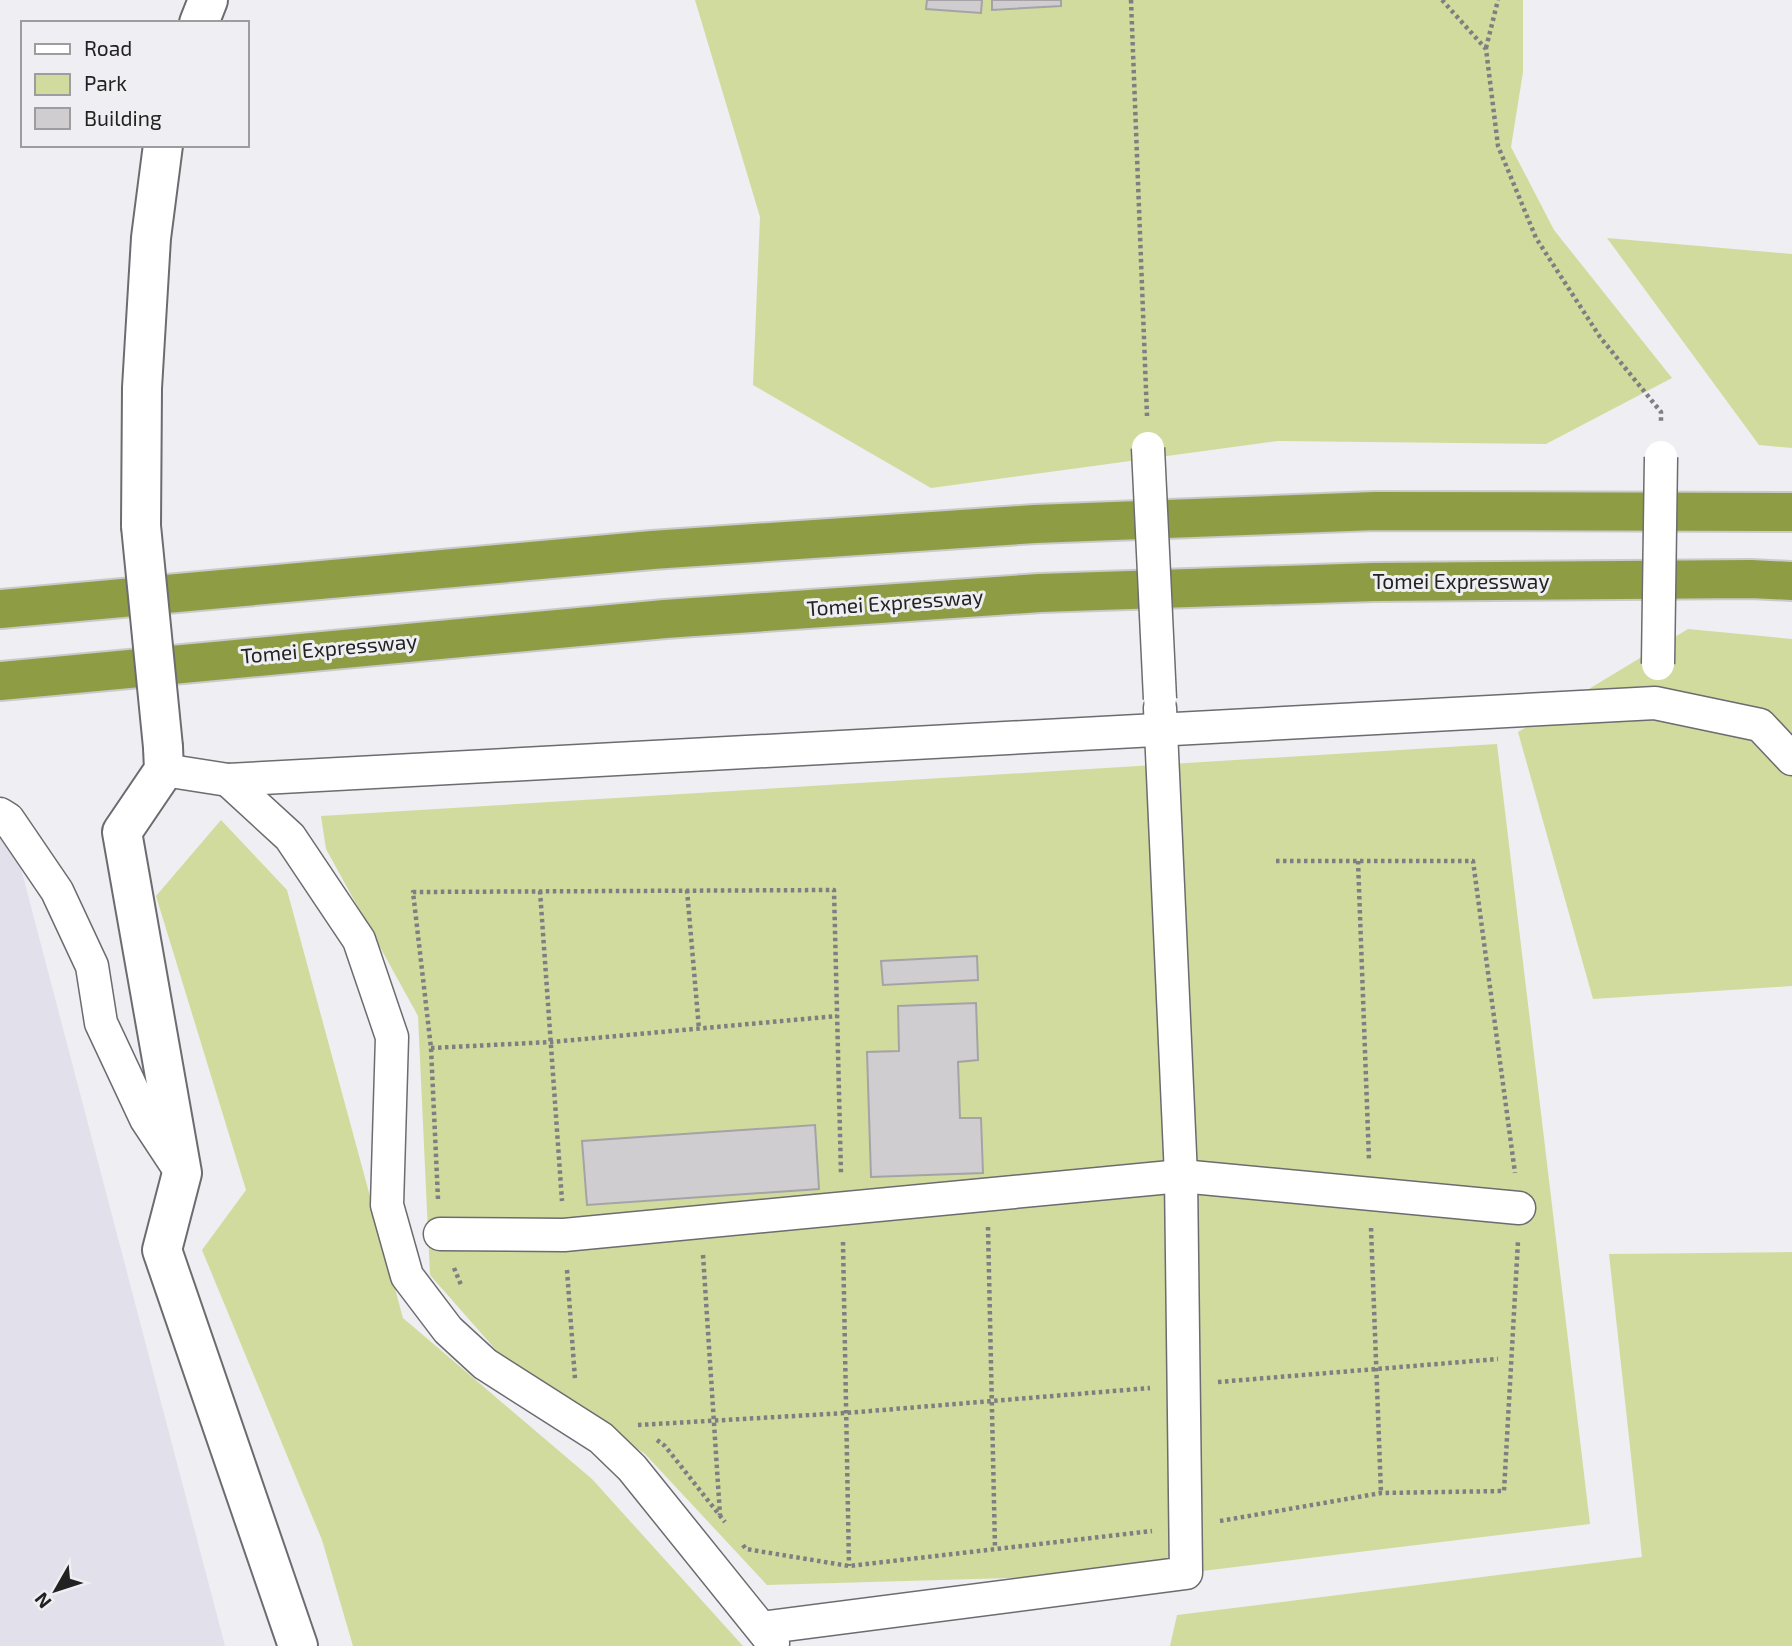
<svg xmlns="http://www.w3.org/2000/svg" width="1792" height="1646" viewBox="0 0 1792 1646" font-family="'Exo 2',sans-serif">
<rect width="100%" height="100%" fill="#efeef2"/>
<polygon fill="#e2e0eb" points="8,819 225,1646 0,1646 0,821"/>
<g fill="#d2db9e">
<polygon points="695,0 1523,0 1523,72 1511,147 1554,230 1672,378 1546,444 1278,441 931,488 753,385 760,217"/>
<polygon points="1607,238 1792,254 1792,448 1759,445"/>
<polygon points="1688,629 1792,639 1792,986 1593,999 1518,732"/>
<polygon points="1497,744 1590,1524 1186,1573 767,1585 645,1454 503,1358 430,1275 418,1016 326,849 321,816"/>
<polygon points="221,820 287,890 403,1318 592,1479 743,1646 353,1646 322,1540 202,1250 246,1190 156,896"/>
<polygon points="1792,1252 1792,1646 1170,1646 1177,1615 1642,1557 1609,1254"/>
</g>
<g fill="#cfcdd0" stroke="#a5a3a6" stroke-width="2">
<polygon points="927,0 982,0 981,13 926,9"/>
<polygon points="992,0 1061,0 1061,6 992,10"/>
<polygon points="977,956 978,980 883,985 881,961"/>
<polygon points="976,1003 978,1060 958,1062 960,1118 981,1118 983,1173 871,1177 867,1052 899,1051 898,1006"/>
<polygon points="815,1125 819,1189 587,1205 582,1141"/>
</g>
<g fill="none" stroke-linecap="round" stroke-linejoin="round">
<g stroke="#6c6b6f" stroke-width="35">
<g id="minor">
<polyline points="164,770 228,780 1655,703 1760,725 1792,759"/>
<polyline points="228,780 290,837 359,940 392,1037 387,1205 407,1276 448,1330 485,1364 601,1438 632,1468 773,1643"/>
<polyline points="0,814 8,819 57,891 92,966 101,1023 146,1119 179,1169"/>
<polyline points="440,1234 564,1235 1181,1176 1519,1208"/>
<polyline points="762,1628 1186,1573 1181,1176 1160,708"/>
</g>
</g>
<g stroke="#6c6b6f" stroke-width="42">
<g id="tertiary">
<polyline points="199,23 208,0"/>
<polyline points="141,526 142,388 151,238 163,145"/>
<polyline points="163,747 164,770 122,832 182,1173 162,1250 298,1646"/>
</g>
</g>
<g stroke="#cacaca" stroke-width="42">
<g id="motorway">
<polyline points="0,609 652,550 1035,524 1375,511 1792,512"/>
<polyline points="0,681 665,619 1040,593 1374,582 1751,579 1792,581"/>
</g>
</g>
<g stroke="#7f7f81" stroke-width="4.5" stroke-dasharray="3.5 3.5" stroke-linecap="butt">
<polyline points="1131,0 1147,416"/>
<polyline points="1442,0 1486,49 1498,146 1536,238 1600,337 1661,412 1661,424"/>
<polyline points="1486,48 1498,0"/>
<polyline points="1276,861 1473,861 1515,1173"/>
<polyline points="1358,861 1369,1160"/>
<polyline points="687,890 699,1029"/>
<polyline points="540,891 562,1201"/>
<polyline points="431,1048 551,1042 837,1016"/>
<polyline points="438,1199 431,1048 413,892 834,890 841,1174"/>
<polyline points="988,1227 995,1548"/>
<polyline points="1371,1228 1381,1493"/>
<polyline points="843,1242 849,1566"/>
<polyline points="703,1255 720,1515"/>
<polyline points="454,1268 461,1285"/>
<polyline points="567,1270 575,1379"/>
<polyline points="1218,1382 1498,1359"/>
<polyline points="638,1425 846,1413 1150,1388"/>
<polyline points="657,1440 665,1446 725,1522"/>
<polyline points="1220,1521 1381,1493 1504,1491 1518,1241"/>
<polyline points="743,1545 746,1549 849,1566 1152,1531"/>
</g>
<use href="#minor" stroke="#fff" stroke-width="32"/>
<use href="#tertiary" stroke="#fff" stroke-width="38"/>
<use href="#motorway" stroke="#8e9d44" stroke-width="38"/>
<g stroke="#6c6b6f" stroke-width="35" stroke-linecap="butt">
<g id="minor-bridge">
<polyline points="1148,448 1160,699"/>
<polyline points="1658,664 1661,457"/>
</g>
</g>
<g stroke="#6c6b6f" stroke-width="42" stroke-linecap="butt">
<polyline id="tertiary-bridge" points="141,526 163,747"/>
</g>
<use href="#minor-bridge" stroke="#fff" stroke-width="32"/>
<use href="#tertiary-bridge" stroke="#fff" stroke-width="38"/>
</g>
<g text-anchor="middle" stroke-width="6" stroke-linejoin="round" paint-order="stroke">
<g font-size="21" fill="#222223" stroke="#efeef2">
<text x="1461" y="589">Tomei Expressway</text>
<text transform="translate(895 603) rotate(-4)" y="7">Tomei Expressway</text>
<text transform="translate(329 649) rotate(-5)" y="7">Tomei Expressway</text>
</g>
</g>
<rect x="21" y="21" width="228" height="126" fill="#efeef2" stroke="#9d9c9f" stroke-width="2"/>
<rect x="35" y="44" width="35" height="10" fill="#ffffff" stroke="#9d9c9f" stroke-width="2"/>
<text x="84" y="56" font-size="21" fill="#222223">Road</text>
<rect x="35" y="74" width="35" height="21" fill="#d2db9e" stroke="#9d9c9f" stroke-width="2"/>
<text x="84" y="91" font-size="21" fill="#222223">Park</text>
<rect x="35" y="108" width="35" height="21" fill="#cfcdd0" stroke="#9d9c9f" stroke-width="2"/>
<text x="84" y="126" font-size="21" fill="#222223">Building</text>
<g transform="translate(56 1590) rotate(231)" stroke="#efeef2" stroke-width="5" paint-order="stroke">
<path d="M0-5L12 26L0 18L-12 26Z" fill="#222223"/>
<text y="-10" font-size="19" font-weight="bold" text-anchor="middle" fill="#222223">N</text>
</g>
</svg>
